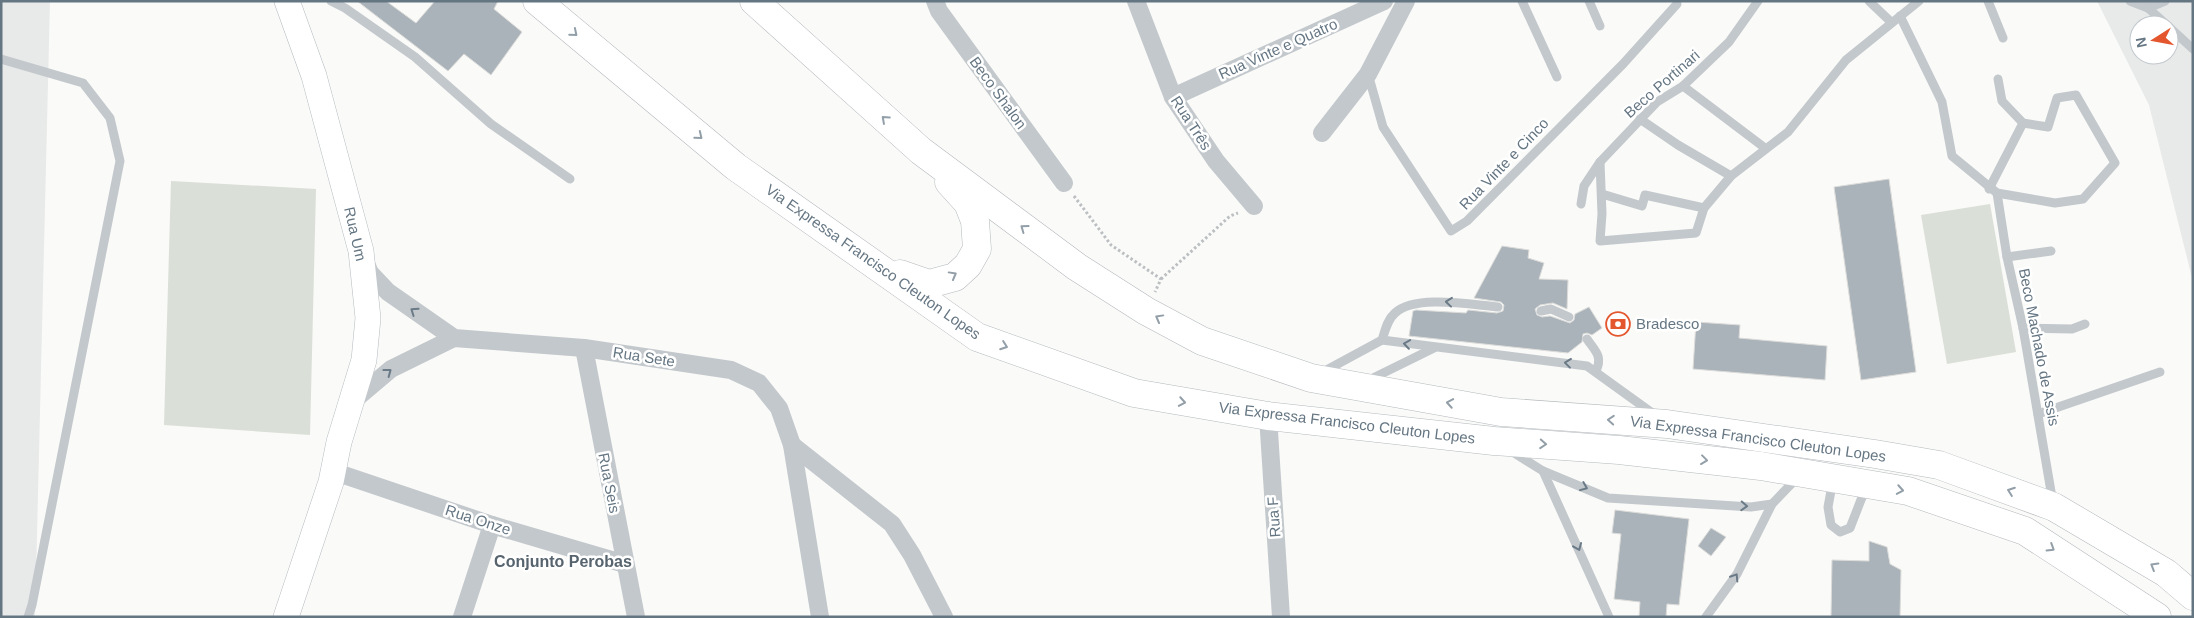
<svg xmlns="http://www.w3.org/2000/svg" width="2194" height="618" viewBox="0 0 2194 618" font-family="Helvetica,sans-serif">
<rect width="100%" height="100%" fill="#fafaf8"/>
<g fill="#e8e9e9" fill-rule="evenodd">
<polygon points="1,1 50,1 35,617 1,617"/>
<path d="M2097,1H2193V282L2149,105ZM2139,25H2169V55H2139Z"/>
</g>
<g fill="#dadfd7">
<polygon points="171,181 316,189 310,435 164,425"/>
<polygon points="1990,204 2016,352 1947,364 1921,215"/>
</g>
<g fill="#aab3b9" stroke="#dcdcda">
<polygon points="357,1 386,1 416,23 435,1 498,1 494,9 522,32 491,75 464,54 448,71"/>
<polygon points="1889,179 1916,372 1861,380 1834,187"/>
<polygon points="1502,246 1529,250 1528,258 1544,263 1539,279 1568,280 1567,309 1553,303 1540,305 1535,309 1537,315 1542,317 1550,316 1570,323 1574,320 1575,314 1589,307 1602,328 1592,335 1587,333 1583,334 1582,342 1568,353 1409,336 1413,311 1416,310 1466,313 1468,310 1497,313 1503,311 1504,305 1501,302 1474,298"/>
<polygon points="1696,322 1740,325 1739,338 1827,346 1825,380 1693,369"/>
<polygon points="1615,510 1689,519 1679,605 1667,604 1666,617 1639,617 1640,602 1614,599 1621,534 1612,533"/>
<polygon points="1711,528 1726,537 1711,556 1698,546"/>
<polygon points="1869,541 1887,547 1890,564 1901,570 1900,617 1831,617 1832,560 1869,561"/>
</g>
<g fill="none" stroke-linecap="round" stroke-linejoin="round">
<g stroke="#b3babf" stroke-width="26">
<polyline id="secondary" points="286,617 331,482 339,442 364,360 368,318 361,251 314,76 287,1"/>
</g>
<g stroke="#b4b9bd" stroke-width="29">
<g id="highway">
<polyline points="537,1 736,167 977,337 1134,393 1268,416 1494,441 1619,450 1761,466 1908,491 2025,531 2157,617"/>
<polyline points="754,1 921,151 1077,267 1146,311 1202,341 1311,378 1501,412 1667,424 1875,454 1939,465 2054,507 2166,573 2193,596"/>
<polyline points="900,274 929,284 955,277 968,265 977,249 975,221 968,203 949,182"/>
</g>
</g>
<g stroke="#bbbfc2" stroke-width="3" stroke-dasharray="2.5 2.5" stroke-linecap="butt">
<polyline points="1074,196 1111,245 1161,279 1155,292"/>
<polyline points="1161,279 1230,216 1238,213"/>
</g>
<g stroke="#c3c8cc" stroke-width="9">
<polyline points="331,1 345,8 415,57 491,124 570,179"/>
<polyline points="1522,1 1557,77"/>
<polyline points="1589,1 1600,26"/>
<polyline points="1869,1 1891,22"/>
<polyline points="1988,1 2003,38"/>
<polyline points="2130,1 2148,8 2165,1"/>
<polyline points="2147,4 2148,8 2167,25"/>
<polyline points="1900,16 1942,102 1952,156 1997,193 2055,203 2083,199 2115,163 2076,95 2057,98 2048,127 2023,123 2002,101 1998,79"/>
<polyline points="2169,27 2193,49"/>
<polyline points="1,59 83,83 110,118 120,161 32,605 28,617"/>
<polyline points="1368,74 1383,127 1451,231 1467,221 1623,64 1677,4"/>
<polyline points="1683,86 1765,148"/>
<polyline points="1640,119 1678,145 1731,176"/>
<polyline points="1600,162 1602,214 1600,241 1696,233 1704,208 1731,176 1788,132 1846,60 1919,1"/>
<polyline points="1989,189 2023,123"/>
<polyline points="1997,193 2007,257 2023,328 2053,503"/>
<polyline points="1602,194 1642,206 1645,195 1704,208"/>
<polyline points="1581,204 1584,186 1600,162 1657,102 1683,86 1729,42 1758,1"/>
<polyline points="2007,257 2051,251"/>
<polyline points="1541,311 1551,309 1569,317"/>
<polyline points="2023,328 2072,329 2085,324"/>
<path d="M1587,339C1595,351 1603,356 1596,371"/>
<path d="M1382,340C1385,331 1387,320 1395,313C1416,294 1472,305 1498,307"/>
<polyline points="1321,373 1382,340 1587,366 1655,415"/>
<polyline points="1367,381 1434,348"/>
<polyline points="2038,414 2160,372"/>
<polyline points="1511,451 1543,471 1608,498 1751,507 1772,504 1798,477"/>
<polyline points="1543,471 1609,617"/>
<polyline points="1833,480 1828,507 1831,525 1840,532 1850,528 1866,487"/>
<polyline points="1706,617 1737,574 1772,504"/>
</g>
<g stroke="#c3c8cc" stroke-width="18">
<polyline points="935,1 939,11 1064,183"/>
<polyline points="1136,1 1173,97 1216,161 1254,206"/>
<polyline points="1173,97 1384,1"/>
<polyline points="1322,133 1368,74 1406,1"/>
<polyline points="364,259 370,273 388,292 454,338 584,348 731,370 759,383 779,408 792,445 820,617"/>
<polyline points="584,348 636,617"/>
<polyline points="352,402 391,369 454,338"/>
<polyline points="1268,416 1281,617"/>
<polyline points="792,445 892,524 912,555 944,617"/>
<polyline points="332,471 492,525 625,564"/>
<polyline points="462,617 492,525"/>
</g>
<use href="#secondary" stroke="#fff" stroke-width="25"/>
<use href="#highway" stroke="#fff" stroke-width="28"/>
</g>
<defs><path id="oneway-chevron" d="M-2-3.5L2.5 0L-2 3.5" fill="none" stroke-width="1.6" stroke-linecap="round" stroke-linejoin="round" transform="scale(1.25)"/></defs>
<g stroke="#939fa8">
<use href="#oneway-chevron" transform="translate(574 33) rotate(40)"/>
<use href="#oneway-chevron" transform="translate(885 119) rotate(-138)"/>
<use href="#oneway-chevron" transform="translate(699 136) rotate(39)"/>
<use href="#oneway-chevron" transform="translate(1024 228) rotate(-144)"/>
<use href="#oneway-chevron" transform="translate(953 275) rotate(-29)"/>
<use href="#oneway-chevron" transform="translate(1159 318) rotate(-151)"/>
<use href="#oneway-chevron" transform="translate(1004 346) rotate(20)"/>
<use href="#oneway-chevron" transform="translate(1182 402) rotate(10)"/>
<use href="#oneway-chevron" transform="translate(1450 403) rotate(-170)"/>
<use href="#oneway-chevron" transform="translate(1611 420) rotate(-176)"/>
<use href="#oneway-chevron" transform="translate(1543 444) rotate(4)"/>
<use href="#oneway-chevron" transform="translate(1704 460) rotate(7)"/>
<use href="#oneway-chevron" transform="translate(1900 490) rotate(10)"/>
<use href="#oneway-chevron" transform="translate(2011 491) rotate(-160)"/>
<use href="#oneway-chevron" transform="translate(2051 548) rotate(32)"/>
<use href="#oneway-chevron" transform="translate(2154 566) rotate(-149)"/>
</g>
<g stroke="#6a7a87">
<use href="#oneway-chevron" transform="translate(1449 302) rotate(-174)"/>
<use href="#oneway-chevron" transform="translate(414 311) rotate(-145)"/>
<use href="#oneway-chevron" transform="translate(1407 344) rotate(-172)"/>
<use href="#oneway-chevron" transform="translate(1568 363) rotate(-173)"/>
<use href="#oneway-chevron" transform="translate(388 372) rotate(-37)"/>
<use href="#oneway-chevron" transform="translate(1584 487) rotate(22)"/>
<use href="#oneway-chevron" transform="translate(1744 506) rotate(3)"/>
<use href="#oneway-chevron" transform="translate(1578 547) rotate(67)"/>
<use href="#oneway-chevron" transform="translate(1735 577) rotate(-57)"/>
</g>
<defs>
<g id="bank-ring" transform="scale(1.25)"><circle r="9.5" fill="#fff" stroke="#e4572e" stroke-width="1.5"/><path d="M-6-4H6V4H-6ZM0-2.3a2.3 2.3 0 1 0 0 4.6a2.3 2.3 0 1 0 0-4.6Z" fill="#e4572e"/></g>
</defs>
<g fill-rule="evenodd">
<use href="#bank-ring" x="1618" y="324"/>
</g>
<g text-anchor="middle" stroke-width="5" stroke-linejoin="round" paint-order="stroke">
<g font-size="15" fill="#657683" stroke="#fff">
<text transform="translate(1278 49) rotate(-24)" y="5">Rua Vinte e Quatro</text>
<text transform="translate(1662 84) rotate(-41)" y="5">Beco Portinari</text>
<text transform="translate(998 93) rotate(54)" y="5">Beco Shalon</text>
<text transform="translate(1191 123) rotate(57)" y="5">Rua Três</text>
<text transform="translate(1504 164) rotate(-46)" y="5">Rua Vinte e Cinco</text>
<text transform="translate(355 234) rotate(77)" y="5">Rua Um</text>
<text transform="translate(873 262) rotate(35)" y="5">Via Expressa Francisco Cleuton Lopes</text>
<text transform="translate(2039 347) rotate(79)" y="5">Beco Machado de Assis</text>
<text transform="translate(644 357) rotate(9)" y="5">Rua Sete</text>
<text transform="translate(1347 423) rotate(7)" y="5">Via Expressa Francisco Cleuton Lopes</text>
<text transform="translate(1758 439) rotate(8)" y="5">Via Expressa Francisco Cleuton Lopes</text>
<text transform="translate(609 483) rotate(79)" y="5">Rua Seis</text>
<text transform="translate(1274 517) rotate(-94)" y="5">Rua F</text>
<text transform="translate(478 520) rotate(18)" y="5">Rua Onze</text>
</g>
<g font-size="15" fill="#657683" stroke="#fff" text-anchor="start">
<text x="1636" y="329">Bradesco</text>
</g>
<g font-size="16" font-weight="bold" fill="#57646e" stroke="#fff">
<text x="563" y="567">Conjunto Perobas</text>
</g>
</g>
<rect width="2194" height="618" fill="none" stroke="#657683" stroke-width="5"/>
<g transform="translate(2154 40) rotate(259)"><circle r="24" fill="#ffffff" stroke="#c1c8cd"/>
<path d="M0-4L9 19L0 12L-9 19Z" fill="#e4572e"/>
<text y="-8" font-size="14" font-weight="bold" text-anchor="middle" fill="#657683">N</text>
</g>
</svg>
